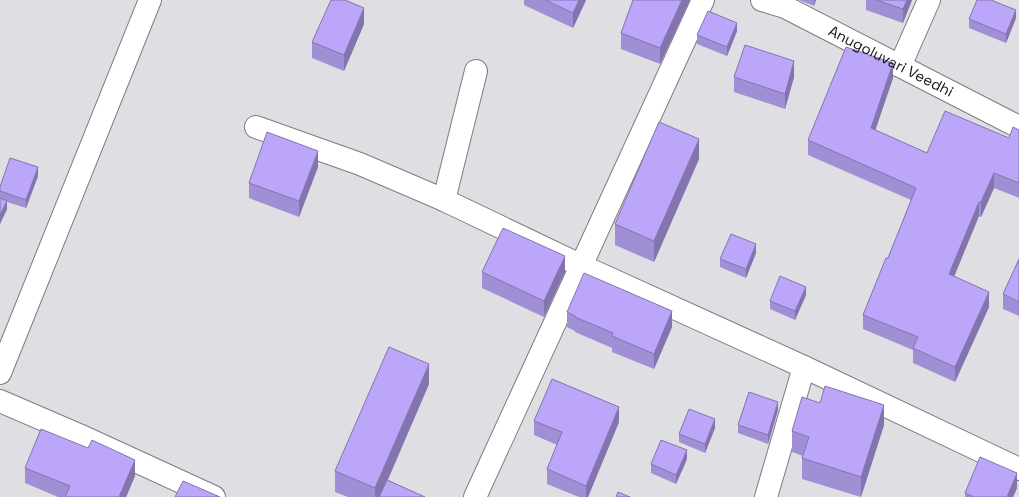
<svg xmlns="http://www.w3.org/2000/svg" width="1019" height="497" viewBox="0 0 1019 497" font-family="'Space Grotesk',sans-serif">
<rect width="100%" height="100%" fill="#dfdee3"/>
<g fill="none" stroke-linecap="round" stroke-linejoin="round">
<g stroke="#7c7b80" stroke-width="24">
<g id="street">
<path id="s1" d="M762,0L785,7L1019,127"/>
<polyline points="900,66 929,0"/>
<polyline points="256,127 360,164 444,200 582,266 804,367 1019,469"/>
<polyline points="444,200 476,71"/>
<polyline points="0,373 150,0"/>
<polyline points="0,401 79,435 214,497"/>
<polyline points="475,497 703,0"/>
<polyline points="766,497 804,367"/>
</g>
</g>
<use href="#street" stroke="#fff" stroke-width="22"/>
</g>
<g fill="#a18fd6">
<polygon points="524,0 586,0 573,28 524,5"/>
<polygon points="633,0 690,0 660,64 621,49 621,33"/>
<polygon points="799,0 816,0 814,6"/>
<polygon points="866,0 912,0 903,23 866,10"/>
<polygon points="1016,18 1006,43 969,28 969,19"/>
<polygon points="364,24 344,71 312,58 312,42"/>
<polygon points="737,31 727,56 697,44 697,35"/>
<polygon points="734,77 794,77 785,109 734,92"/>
<polygon points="893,78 875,130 927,153 1009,138 1019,130 1019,198 994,188 981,217 979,216 954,276 989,307 955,382 913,363 913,350 863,329 863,315 888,258 911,200 808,155 808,140"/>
<polygon points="699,159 654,262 615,245 615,224"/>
<polygon points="318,167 299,217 249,198 249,183"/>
<polygon points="38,176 26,208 7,202 7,209 0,224 0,187"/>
<polygon points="756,253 746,278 720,267 720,259"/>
<polygon points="1019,259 1019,316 1003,309 1003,294"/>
<polygon points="482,272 565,272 544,317 482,288"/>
<polygon points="806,295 795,320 770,309 770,301"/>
<polygon points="567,312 672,327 654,369 612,352 612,348 575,332 575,331 567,327"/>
<polygon points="429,384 388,480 425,497 348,497 335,492 335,471"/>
<polygon points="820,403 884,425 861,497 802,479 802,458 803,456 792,452 792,431"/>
<polygon points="778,410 768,444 738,433 738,425"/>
<polygon points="534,421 619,422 588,497 579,497 547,484 547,469 557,445 534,435"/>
<polygon points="715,428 705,453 679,442 679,434"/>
<polygon points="687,459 676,484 651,473 651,464"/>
<polygon points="25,468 135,476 126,497 58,497 25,483"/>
<polygon points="1017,488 1013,497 965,497 965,493"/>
</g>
<g fill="#8374ae">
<polygon points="579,0 586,0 573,28 573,13"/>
<polygon points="682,0 690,0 660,64 660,48"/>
<polygon points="814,0 816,0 814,6"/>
<polygon points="907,0 912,0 903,23 903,9"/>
<polygon points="364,8 364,24 344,71 344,55"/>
<polygon points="1016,10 1016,18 1006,43 1006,34"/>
<polygon points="737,23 737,31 727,56 727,47"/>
<polygon points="794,61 794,77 785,109 785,94"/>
<polygon points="893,63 893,78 871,143 871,128"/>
<polygon points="699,139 699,159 654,262 654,241"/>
<polygon points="318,151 318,167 299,217 299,201"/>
<polygon points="38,167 38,176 26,208 26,200"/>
<polygon points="994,173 994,188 981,217 981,202"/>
<polygon points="7,201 7,209 0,224 0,215"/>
<polygon points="979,202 979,216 949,289 949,274"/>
<polygon points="756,244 756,253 746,278 746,269"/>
<polygon points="565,256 565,272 544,317 544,301"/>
<polygon points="806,287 806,295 795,320 795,311"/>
<polygon points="989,292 989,307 955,382 955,367"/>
<polygon points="672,311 672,327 654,369 654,354"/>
<polygon points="429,364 429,384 380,497 375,497 375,488"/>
<polygon points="778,402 778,410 768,444 768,435"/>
<polygon points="884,405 884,425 861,497 861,477"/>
<polygon points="619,407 619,422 588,497 586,497 586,486"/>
<polygon points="715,419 715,428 705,453 705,444"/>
<polygon points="687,450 687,459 676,484 676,475"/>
<polygon points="135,460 135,476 126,497 119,497"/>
<polygon points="1017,473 1017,488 1013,497 1007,497"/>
</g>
<g fill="#bba6f9" stroke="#8374ae">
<polygon points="331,0 345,0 364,8 344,55 312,42"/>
<polygon points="545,0 579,0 573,13"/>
<polygon points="633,0 682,0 660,48 621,33"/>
<polygon points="876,0 907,0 903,9"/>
<polygon points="977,0 991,0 1016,10 1006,34 969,19"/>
<polygon points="708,11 737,23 727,47 697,35"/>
<polygon points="745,45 794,61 785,94 734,77"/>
<polygon points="846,47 893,63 871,128 927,153 945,111 1009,138 1013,127 1019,130 1019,183 994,173 981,202 979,202 949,274 989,292 955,367 913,348 918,337 863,315 886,258 888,258 916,188 808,140"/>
<polygon points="659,122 699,139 654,241 615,224"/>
<polygon points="267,132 318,151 299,201 249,183"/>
<polygon points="10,158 38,167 26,200 0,191 0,187"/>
<polygon points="0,198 7,201 0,215"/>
<polygon points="503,228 565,256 544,301 482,272"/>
<polygon points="731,234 756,244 746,269 720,259"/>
<polygon points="1019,259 1019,302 1003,294"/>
<polygon points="584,273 672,311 654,354 612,336 613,333 575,317 575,316 567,312"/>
<polygon points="780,276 806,287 795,311 770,301"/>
<polygon points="389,347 429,364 375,488 335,471"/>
<polygon points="552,379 619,407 586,486 547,469 562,432 534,421"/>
<polygon points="825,386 884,405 861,477 802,458 809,437 792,431 802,397 820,403"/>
<polygon points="749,392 778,402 768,435 738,425"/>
<polygon points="689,409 715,419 705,444 679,434"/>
<polygon points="41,429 88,448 92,440 135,460 119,497 65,497 70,486 25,468"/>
<polygon points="661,440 687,450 676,475 651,464"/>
<polygon points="980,457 1017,473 1007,497 974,497 965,493"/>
<polygon points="387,480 425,497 379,497"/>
<polygon points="183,481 220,497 175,497"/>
<polygon points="618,492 630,497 616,497"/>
</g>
<g text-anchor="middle" stroke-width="3.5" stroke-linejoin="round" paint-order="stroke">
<g font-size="15" fill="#161517" stroke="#fff">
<text dy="5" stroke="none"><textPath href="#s1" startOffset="143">Anugoluvari Veedhi</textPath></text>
</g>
</g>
</svg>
